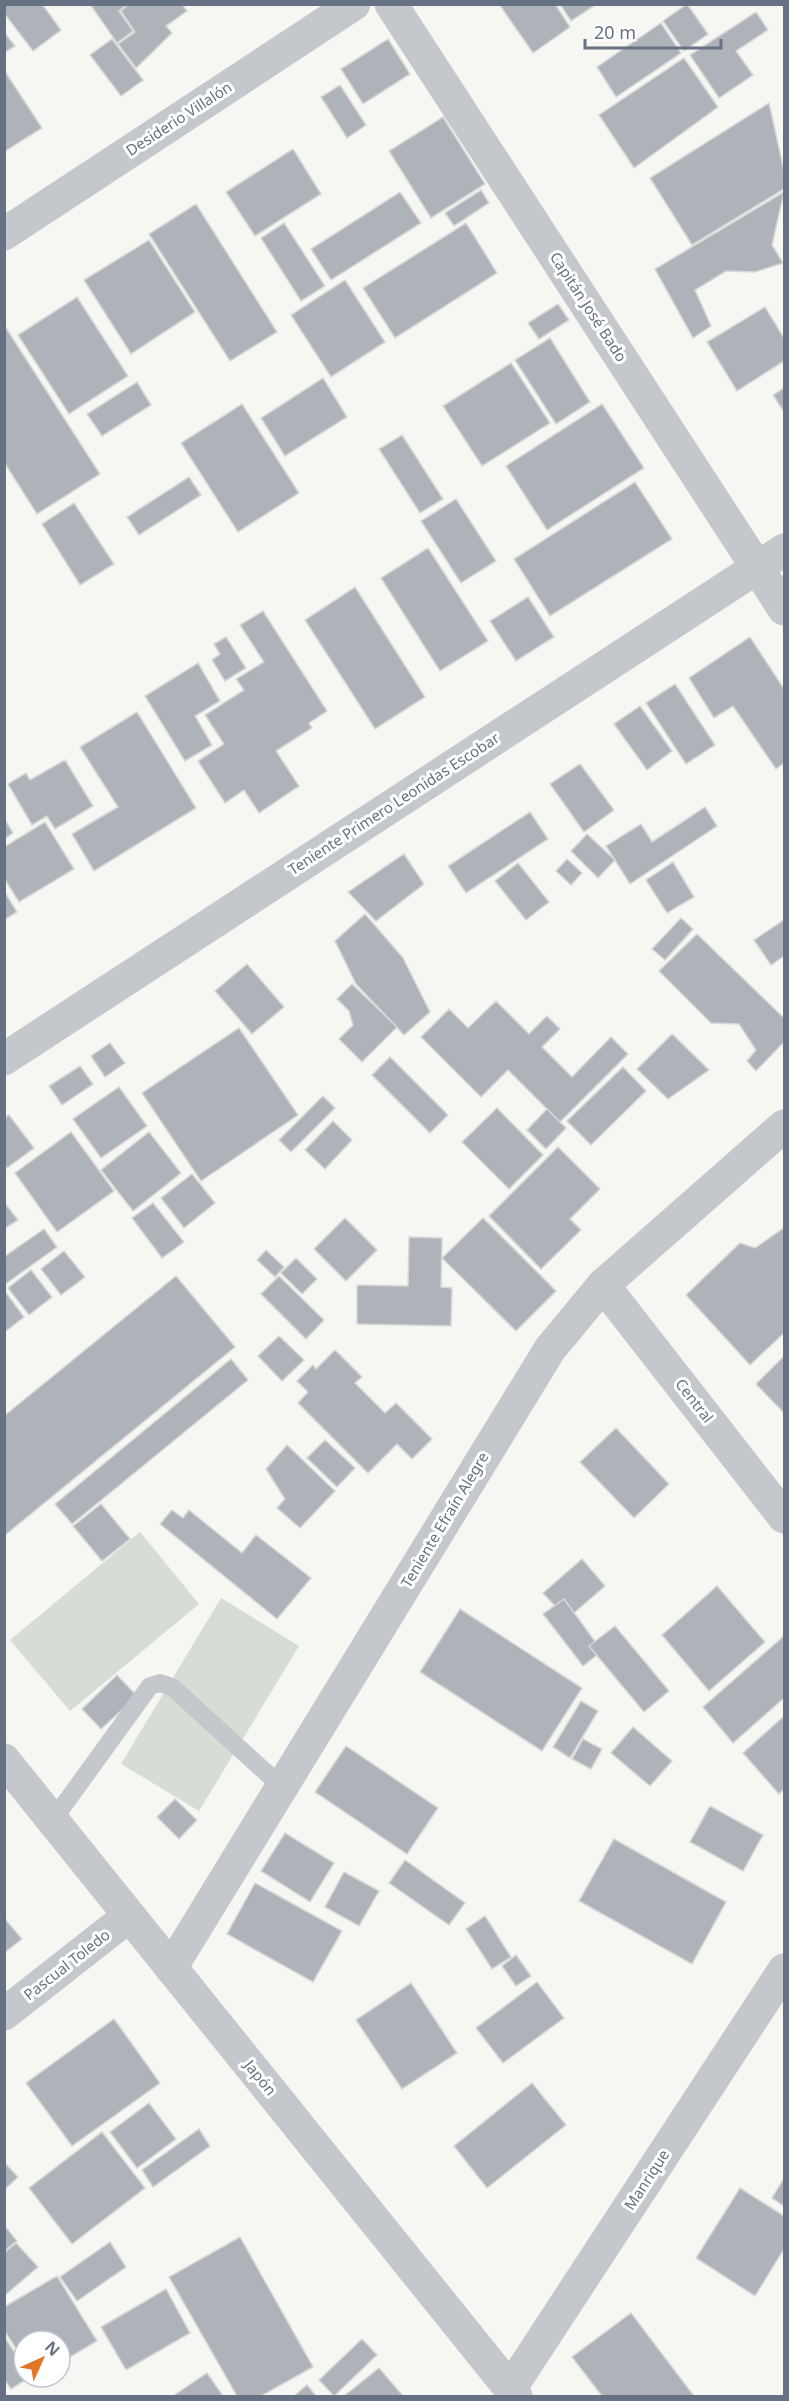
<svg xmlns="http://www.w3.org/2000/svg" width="789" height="2401" viewBox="0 0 789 2401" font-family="'Noto Sans',sans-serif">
<rect width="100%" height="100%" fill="#f6f6f3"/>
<g fill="#d6ddd4">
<polygon points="140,1532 199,1604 70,1711 10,1640"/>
<polygon points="221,1598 299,1646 199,1811 121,1764"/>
</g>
<g fill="#adb3b9" stroke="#d7d8d6" stroke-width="1.5">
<polygon points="4,4 42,4 61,30 33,51 4,13"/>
<polygon points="90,4 127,4 119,11 133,31 117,43"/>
<polygon points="129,4 182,4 187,11 166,26 172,33 136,68 118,44 135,32 121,11"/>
<polygon points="499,4 555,4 570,27 533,53"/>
<polygon points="560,4 597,4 571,21"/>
<polygon points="687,4 708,34 684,51 663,21"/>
<polygon points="756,12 768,30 736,51 753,75 719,98 690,55"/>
<polygon points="661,23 681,53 616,97 597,67"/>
<polygon points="4,32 15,46 4,53"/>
<polygon points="112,39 143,80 121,96 90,55"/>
<polygon points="388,39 410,74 363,104 341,69"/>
<polygon points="684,58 718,107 634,168 599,115"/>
<polygon points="4,70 42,128 4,152"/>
<polygon points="340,85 366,125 347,138 321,97"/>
<polygon points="769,103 784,171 784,189 692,245 650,178"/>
<polygon points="443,117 485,184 431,218 389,151"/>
<polygon points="293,149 321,194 255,236 226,192"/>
<polygon points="481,190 489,203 454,226 445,213"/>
<polygon points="400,192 421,223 331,280 311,249"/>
<polygon points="784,192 772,245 783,263 755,272 726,271 695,290 711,326 693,338 655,269"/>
<polygon points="196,204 277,332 230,361 149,234"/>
<polygon points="284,223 325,286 301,301 261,238"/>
<polygon points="466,223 497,273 395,338 363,288"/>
<polygon points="149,240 195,312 131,354 84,280"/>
<polygon points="345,280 385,342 331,377 291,315"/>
<polygon points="77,297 128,376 69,414 18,335"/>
<polygon points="558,304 569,320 539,339 528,323"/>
<polygon points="765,307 784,338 784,361 737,391 707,342"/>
<polygon points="4,325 100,474 37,514 4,462"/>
<polygon points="550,338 590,402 556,424 515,360"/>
<polygon points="511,363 550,423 482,466 443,406"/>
<polygon points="323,378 347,417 285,456 261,418"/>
<polygon points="137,382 151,405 102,436 87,414"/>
<polygon points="784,388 784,412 773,395"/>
<polygon points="242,404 299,493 238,532 181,443"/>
<polygon points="602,404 644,468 547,530 506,466"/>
<polygon points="402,435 443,499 420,513 379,449"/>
<polygon points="189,477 201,495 139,535 127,517"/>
<polygon points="635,482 672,539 550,616 514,559"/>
<polygon points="456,499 496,561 461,583 421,521"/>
<polygon points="74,503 114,564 80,585 42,524"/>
<polygon points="428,548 488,641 440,671 381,578"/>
<polygon points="355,587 425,697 375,729 305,620"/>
<polygon points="528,597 554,637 516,661 490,621"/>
<polygon points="263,611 327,711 309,723 312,728 276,751 299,786 259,813 244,790 225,803 198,761 224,744 205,715 244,690 236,679 264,662 240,625"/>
<polygon points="226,637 246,668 225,681 212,660 220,654 214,644"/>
<polygon points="750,637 784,689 784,763 776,769 733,706 714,718 689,678"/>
<polygon points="198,663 220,701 195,716 212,745 185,761 145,696"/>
<polygon points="675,684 715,745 686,764 646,703"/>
<polygon points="640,706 672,751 647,770 614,724"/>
<polygon points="137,712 196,808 94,871 72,834 118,807 80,747"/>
<polygon points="65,760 93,806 55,829 47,816 32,825 8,784 26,773 30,780"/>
<polygon points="580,764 614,810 584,832 550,784"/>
<polygon points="705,807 717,826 630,884 606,846 641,824 652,842"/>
<polygon points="530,812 548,839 466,893 448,866"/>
<polygon points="4,818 13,833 4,839"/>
<polygon points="45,822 74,869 19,902 4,878 4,847"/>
<polygon points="587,834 615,860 598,878 571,851"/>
<polygon points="404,854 424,884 376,921 348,892"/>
<polygon points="567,859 582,873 571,885 556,871"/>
<polygon points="673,862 694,897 667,913 646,880"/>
<polygon points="518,863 549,902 526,920 495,881"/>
<polygon points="4,891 17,912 4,920"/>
<polygon points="365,914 403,958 430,1012 404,1035 356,984 335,941"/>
<polygon points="681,918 693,929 665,960 652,949"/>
<polygon points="784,920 784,956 771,965 754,940"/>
<polygon points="697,934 784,1018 784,1042 756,1071 747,1061 756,1050 739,1024 711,1023 659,971"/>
<polygon points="247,964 284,1007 252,1034 215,991"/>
<polygon points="352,984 397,1027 362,1062 339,1039 353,1025 349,1011 337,999"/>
<polygon points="496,1001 529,1034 547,1016 560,1029 542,1047 572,1077 611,1037 628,1054 560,1122 508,1070 481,1097 421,1037 449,1009 468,1028"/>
<polygon points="239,1028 298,1115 201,1181 142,1093"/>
<polygon points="672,1034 709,1070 668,1099 637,1069"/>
<polygon points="110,1043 125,1063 105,1077 91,1056"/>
<polygon points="390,1057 448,1115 430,1133 372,1075"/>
<polygon points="80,1066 93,1084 62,1105 49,1086"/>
<polygon points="623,1067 646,1091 591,1145 567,1121"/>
<polygon points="119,1087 147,1126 101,1158 73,1119"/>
<polygon points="323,1096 335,1108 291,1152 279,1140"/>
<polygon points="497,1108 543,1155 509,1189 462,1142"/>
<polygon points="547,1109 566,1128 546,1149 527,1130"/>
<polygon points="9,1115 34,1148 7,1168 4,1164 4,1118"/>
<polygon points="333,1121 352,1140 325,1169 305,1150"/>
<polygon points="71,1132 114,1191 57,1232 15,1173"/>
<polygon points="149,1132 181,1173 133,1211 101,1170"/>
<polygon points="558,1147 600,1189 570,1219 581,1230 541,1269 489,1216"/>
<polygon points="192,1174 215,1203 184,1228 161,1198"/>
<polygon points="4,1202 18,1220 4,1229"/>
<polygon points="153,1203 184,1242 162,1258 132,1218"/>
<polygon points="345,1218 377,1250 346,1281 314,1249"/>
<polygon points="483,1218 556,1291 516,1331 442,1258"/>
<polygon points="784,1228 784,1333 750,1365 686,1295 740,1243 755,1248"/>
<polygon points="44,1229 57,1247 4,1285 4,1257"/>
<polygon points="409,1237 442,1238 441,1287 452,1288 451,1326 357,1324 357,1285 408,1286"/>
<polygon points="266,1250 284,1267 275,1277 257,1260"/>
<polygon points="64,1251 85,1277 61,1295 41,1269"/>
<polygon points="296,1258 317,1279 302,1294 281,1273"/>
<polygon points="31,1270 52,1297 29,1315 8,1288"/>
<polygon points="176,1276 235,1347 4,1536 4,1416"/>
<polygon points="279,1276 324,1320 306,1339 261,1294"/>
<polygon points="4,1290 24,1317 6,1331 4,1329"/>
<polygon points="279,1336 304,1360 282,1381 258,1356"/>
<polygon points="335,1350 362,1377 355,1383 385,1413 396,1403 432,1439 412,1459 397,1444 368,1473 298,1403 308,1392 297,1381 313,1365 316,1369"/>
<polygon points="784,1356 784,1413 756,1384"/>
<polygon points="231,1359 248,1380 72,1524 55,1504"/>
<polygon points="616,1428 669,1484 634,1518 580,1462"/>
<polygon points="325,1440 355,1468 337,1487 307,1458"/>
<polygon points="287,1445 335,1491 300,1528 277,1508 285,1499 266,1469"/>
<polygon points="101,1504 130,1539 102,1561 73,1526"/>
<polygon points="172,1510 183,1518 189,1510 242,1553 256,1535 311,1578 277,1619 160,1524"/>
<polygon points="582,1559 605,1586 567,1619 543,1593"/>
<polygon points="717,1586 765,1642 709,1691 662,1635"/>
<polygon points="564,1599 602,1651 583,1666 543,1614"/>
<polygon points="460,1609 582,1688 542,1751 420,1672"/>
<polygon points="615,1626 669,1691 644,1712 589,1646"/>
<polygon points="784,1636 784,1698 733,1743 703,1707"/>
<polygon points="117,1675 137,1696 101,1729 82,1709"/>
<polygon points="581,1701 598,1711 570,1758 553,1747"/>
<polygon points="783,1717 784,1719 784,1789 779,1794 743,1753"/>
<polygon points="633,1727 672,1761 650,1786 611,1753"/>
<polygon points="583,1739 602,1749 591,1769 572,1759"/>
<polygon points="346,1746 438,1808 407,1854 315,1792"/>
<polygon points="175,1799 197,1820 179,1839 157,1817"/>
<polygon points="710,1806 763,1835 743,1871 690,1842"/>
<polygon points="285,1833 334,1863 310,1902 261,1871"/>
<polygon points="614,1839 726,1902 692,1964 579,1901"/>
<polygon points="405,1860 465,1903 449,1925 389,1883"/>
<polygon points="344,1872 379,1891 359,1926 325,1907"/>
<polygon points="255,1883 342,1931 313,1982 227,1934"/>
<polygon points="485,1916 511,1957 492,1969 466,1929"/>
<polygon points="4,1918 22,1939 4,1953"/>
<polygon points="516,1955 531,1976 516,1986 502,1966"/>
<polygon points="537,1982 564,2018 503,2063 476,2028"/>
<polygon points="411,1983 457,2053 402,2089 356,2020"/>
<polygon points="114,2019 160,2083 72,2146 26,2083"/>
<polygon points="532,2083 566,2125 487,2188 454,2146"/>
<polygon points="149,2103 176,2139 137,2168 110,2132"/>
<polygon points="199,2129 210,2146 153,2187 142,2170"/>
<polygon points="102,2132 145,2188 72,2244 29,2188"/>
<polygon points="4,2162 18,2177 4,2190"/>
<polygon points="784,2178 784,2206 772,2198"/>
<polygon points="740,2188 784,2216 784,2249 755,2296 696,2258"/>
<polygon points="4,2225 17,2241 4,2251"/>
<polygon points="240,2237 313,2367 261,2396 237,2396 169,2277"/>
<polygon points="110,2242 126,2267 77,2301 60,2277"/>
<polygon points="16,2243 38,2267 4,2296 4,2253"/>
<polygon points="57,2276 97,2341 60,2363 60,2341 24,2341 24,2361 4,2330 4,2307"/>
<polygon points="166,2289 190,2333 126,2370 101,2327"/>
<polygon points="631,2313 694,2396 602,2396 572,2357"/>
<polygon points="4,2336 24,2367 24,2377 30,2377 11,2389 4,2379"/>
<polygon points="362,2339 377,2355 334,2396 319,2380"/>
<polygon points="379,2368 403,2396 344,2396"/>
<polygon points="207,2373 223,2396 173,2396"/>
<polygon points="307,2385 316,2396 294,2396"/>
</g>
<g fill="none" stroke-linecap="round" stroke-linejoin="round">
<polyline stroke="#c4c7cb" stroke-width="18" points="53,1820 150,1686 160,1683 172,1687 282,1787"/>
<g stroke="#c4c7cb" stroke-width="33">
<polyline points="391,4 784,609"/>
<polyline points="4,1059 784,550"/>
<polyline points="603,1285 784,1517"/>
<polyline points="171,1968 550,1349 603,1285 784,1126"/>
<polyline points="4,2014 129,1916"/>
<polyline points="510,2389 784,1970"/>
</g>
<g stroke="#c4c7cb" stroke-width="33">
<polyline points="4,234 354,4"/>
<polyline points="4,1760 516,2396"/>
</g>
</g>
<g text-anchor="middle" stroke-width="6" stroke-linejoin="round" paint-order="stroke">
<g font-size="15" fill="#667184" stroke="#fff">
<text transform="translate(179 119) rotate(-33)" y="5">Desiderio Villalón</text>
<text transform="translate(588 307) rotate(57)" y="5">Capitán José Bado</text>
<text transform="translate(394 804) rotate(-33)" y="5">Teniente Primero Leonidas Escobar</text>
<text transform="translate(694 1401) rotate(52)" y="5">Central</text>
<text transform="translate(445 1520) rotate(-59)" y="5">Teniente Efraín Alegre</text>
<text transform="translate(67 1965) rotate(-38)" y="5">Pascual Toledo</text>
<text transform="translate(260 2078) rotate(51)" y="5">Japón</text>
<text transform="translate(647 2180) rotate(-57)" y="5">Manrique</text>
</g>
</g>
<rect width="789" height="2401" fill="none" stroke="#667184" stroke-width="12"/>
<g transform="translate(42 2359) rotate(45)"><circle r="28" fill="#ffffff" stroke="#c2c6ce" stroke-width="1.5"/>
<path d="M0-4.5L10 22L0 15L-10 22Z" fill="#e17528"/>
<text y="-9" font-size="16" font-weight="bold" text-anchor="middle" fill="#667184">N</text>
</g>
<path d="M585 39v9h136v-9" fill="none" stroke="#667184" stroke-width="3"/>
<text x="594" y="39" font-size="18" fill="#667184" stroke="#ffffff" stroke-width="4.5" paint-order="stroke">20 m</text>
</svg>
